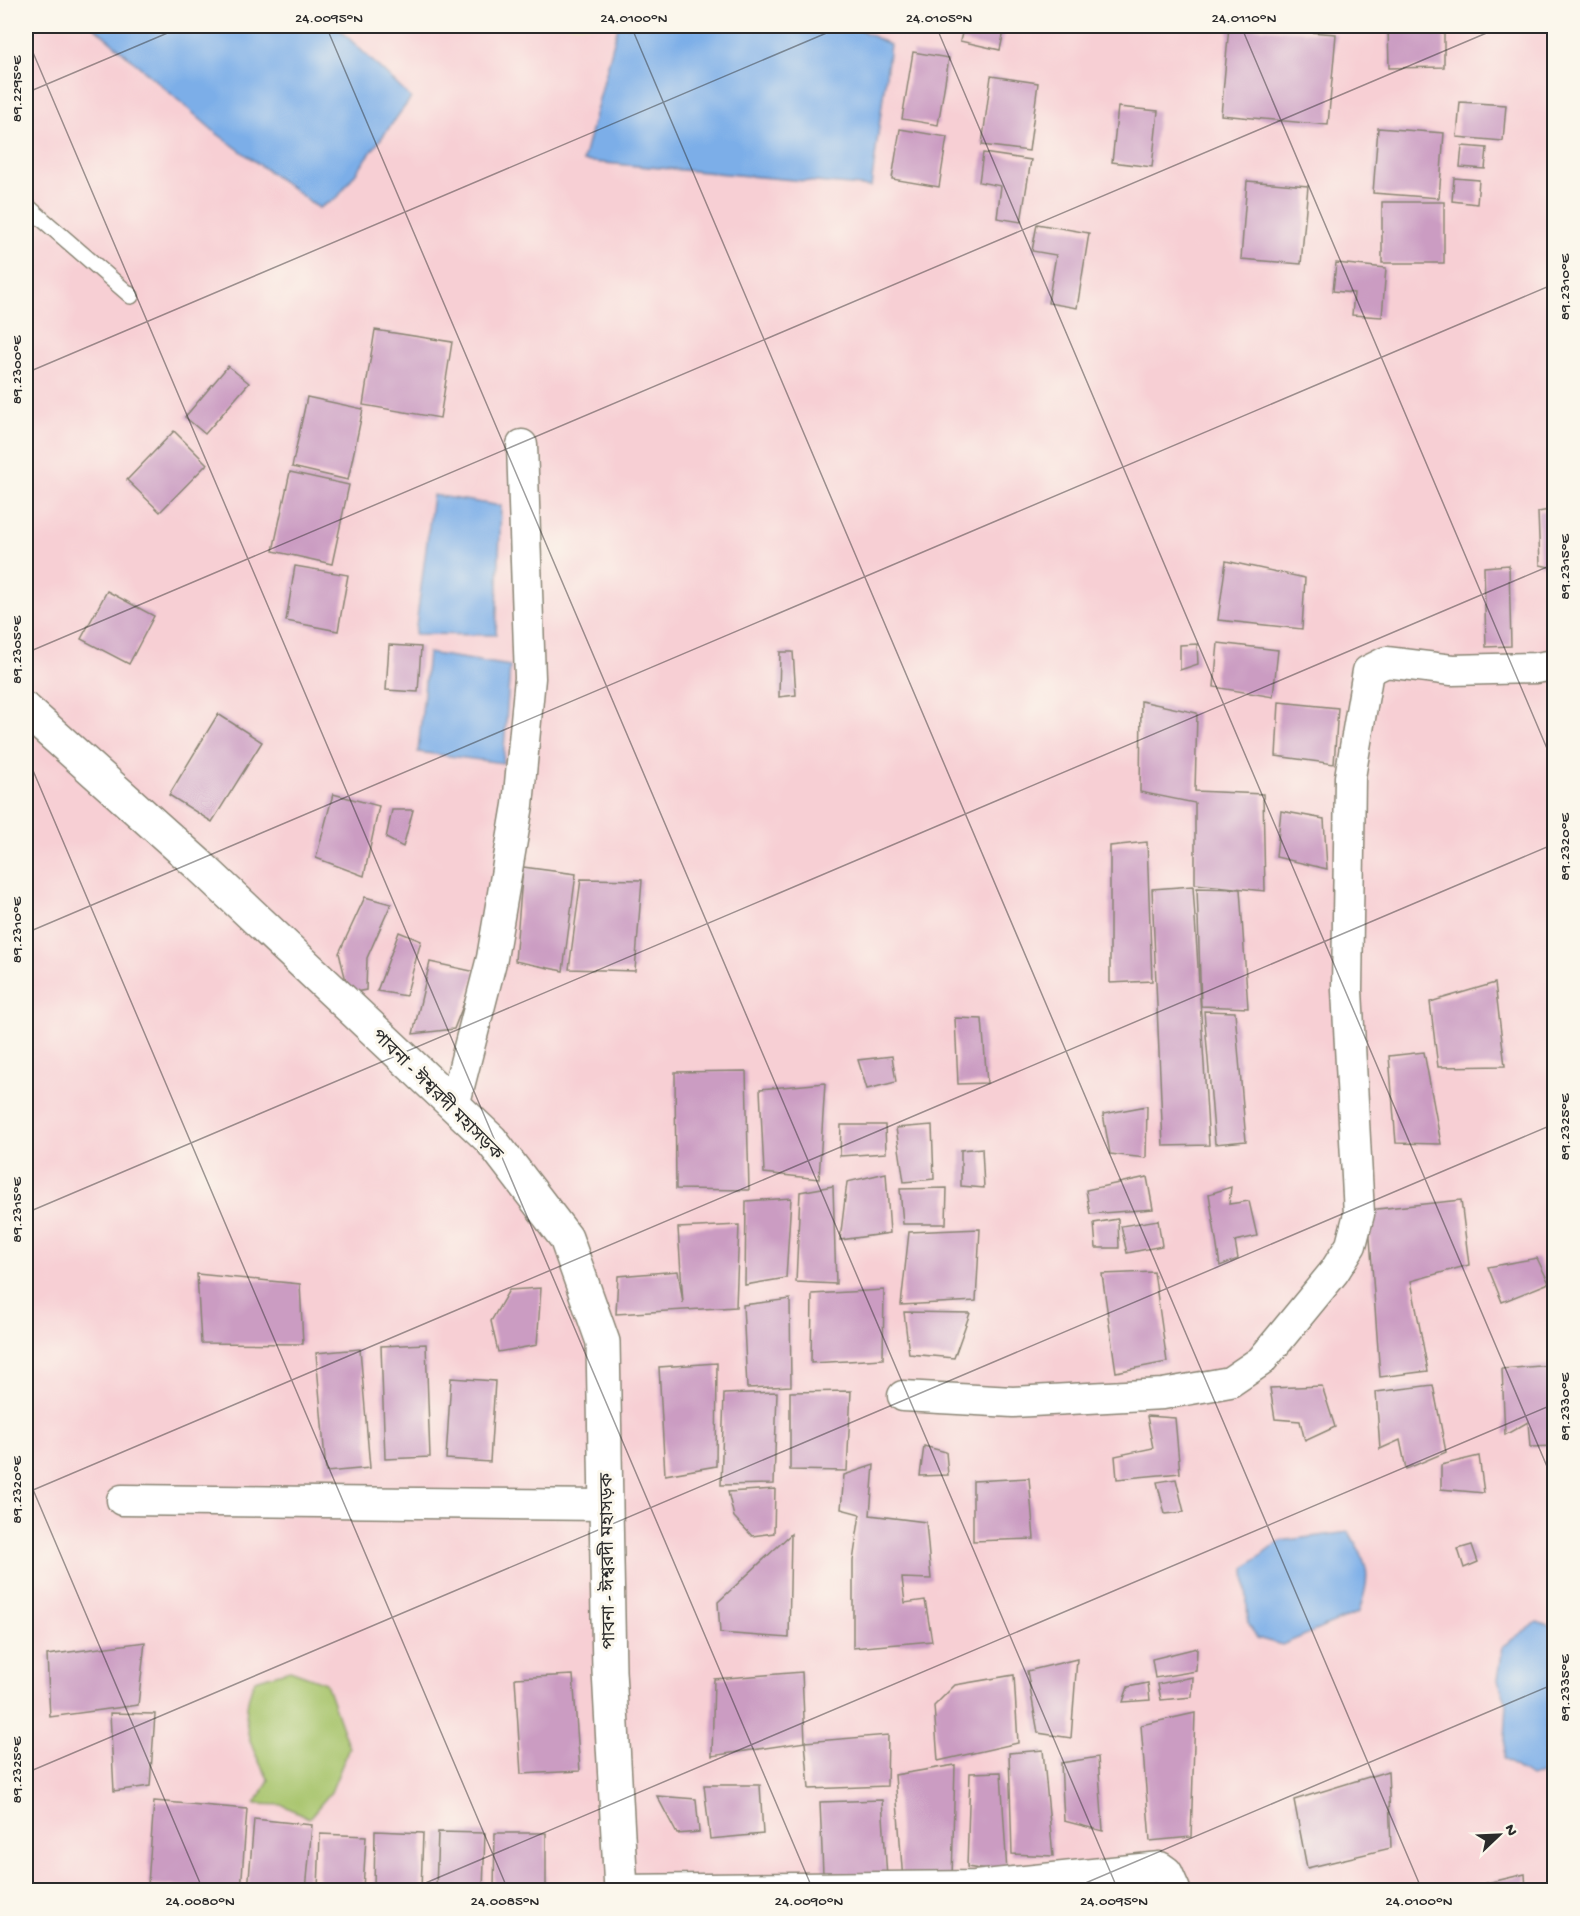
<svg xmlns="http://www.w3.org/2000/svg" width="1580" height="1916" viewBox="0 0 1580 1916" font-family="'Gochi Hand','Noto Sans Bengali',sans-serif">
<rect width="100%" height="100%" fill="#fbf7ec"/>
<filter id="ink" filterUnits="userSpaceOnUse"><feTurbulence type="fractalNoise" baseFrequency=".0167" numOctaves="2"/><feDisplacementMap in="SourceGraphic" scale="12" xChannelSelector="R" yChannelSelector="G"/><feConvolveMatrix kernelMatrix="1 2 1 2 8 2 1 2 1" color-interpolation-filters="sRGB"/></filter>
<filter id="wash" filterUnits="userSpaceOnUse"><feTurbulence type="fractalNoise" baseFrequency=".008" numOctaves="4" result="noise"/><feDisplacementMap in="SourceGraphic" scale="24" xChannelSelector="R" yChannelSelector="G"/><feGaussianBlur stdDeviation="1.35" result="paint"/><feColorMatrix in="noise" values="0 0 0 0 0 0 0 0 0 0 0 0 0 0 0 0 0 1.4 0 .05"/><feComposite in="paint" operator="in"/></filter>
<g filter="url(#wash)">
<rect width="100%" height="100%" fill="#eadfbc"/>
<rect fill="#f7cfd4" x="26" y="26" width="1528" height="1864"/>
<path fill="#a7c46c" stroke="#69784c" stroke-width="1.5" d="M290,1670L326,1683L349,1748L331,1792L309,1818L283,1805L255,1804L269,1780C249,1746 237,1718 255,1680Z"/>
<g fill="#7caee8" stroke="#546c8a" stroke-width="1.5">
<polygon points="93,26 336,26 411,98 338,197 319,208 216,133"/>
<polygon points="618,26 853,26 890,45 871,187 583,161"/>
<polygon points="433,495 501,506 496,635 415,634"/>
<polygon points="428,653 510,666 503,763 418,752"/>
<path d="M1349,1532C1370,1568 1371,1573 1359,1612L1282,1645L1257,1638L1248,1622L1245,1568L1280,1541Z"/>
<polygon points="1537,1622 1554,1627 1554,1771 1530,1777 1504,1759 1507,1703 1498,1680 1503,1646"/>
</g>
<g id="blocks">
<g fill="#cb9cc2">
<polygon points="964,26 1005,26 1000,50 960,41"/>
<polygon points="1229,26 1336,34 1328,125 1221,115"/>
<polygon points="1388,26 1444,26 1444,67 1389,68"/>
<polygon points="913,52 949,58 938,125 902,119"/>
<polygon points="991,76 1038,83 1029,151 982,145"/>
<polygon points="1460,102 1506,105 1503,141 1457,137"/>
<polygon points="1118,107 1158,111 1152,167 1112,162"/>
<polygon points="1378,128 1444,133 1439,198 1373,193"/>
<polygon points="900,129 947,137 939,187 892,179"/>
<polygon points="1462,146 1487,148 1485,169 1460,167"/>
<polygon points="983,153 1031,160 1021,222 997,218 1001,186 979,182"/>
<polygon points="1454,178 1479,180 1477,204 1452,201"/>
<polygon points="1247,181 1308,186 1301,264 1241,259"/>
<rect x="1382" y="202" width="62" height="61"/>
<polygon points="1037,224 1089,233 1077,308 1048,303 1056,255 1032,251"/>
<polygon points="1336,263 1386,268 1382,317 1352,315 1354,293 1333,291"/>
<polygon points="375,330 452,342 440,418 363,405"/>
<polygon points="228,366 249,383 205,434 185,417"/>
<polygon points="307,397 363,409 348,480 292,467"/>
<polygon points="174,431 207,464 160,512 127,480"/>
<polygon points="290,472 349,485 332,564 273,551"/>
<polygon points="1554,509 1554,568 1540,565 1538,512"/>
<polygon points="1226,561 1305,578 1302,629 1218,620"/>
<polygon points="1509,565 1511,646 1486,647 1484,567"/>
<polygon points="295,566 348,575 338,631 286,621"/>
<polygon points="107,591 154,616 129,664 81,639"/>
<polygon points="1218,643 1278,650 1273,697 1214,687"/>
<polygon points="1197,644 1198,664 1180,670 1180,645"/>
<polygon points="389,645 421,647 418,692 386,690"/>
<polygon points="780,652 793,652 796,695 779,697"/>
<polygon points="1141,701 1197,713 1195,791 1263,794 1265,891 1195,884 1195,803 1140,792"/>
<polygon points="1279,702 1338,708 1334,764 1276,756"/>
<polygon points="218,714 262,742 212,822 169,795"/>
<polygon points="333,794 379,806 364,876 316,858"/>
<polygon points="392,810 413,810 403,847 386,838"/>
<polygon points="1281,811 1324,819 1327,869 1276,857"/>
<polygon points="1147,842 1152,981 1110,983 1110,846"/>
<polygon points="523,867 576,874 563,971 515,961"/>
<polygon points="581,879 642,880 635,971 569,969"/>
<polygon points="1193,886 1209,1145 1163,1146 1152,889"/>
<polygon points="1197,888 1240,889 1248,1008 1201,1006"/>
<polygon points="365,897 391,904 367,958 366,990 349,993 339,953"/>
<polygon points="399,932 421,941 406,996 377,991"/>
<polygon points="430,962 476,972 454,1029 413,1034"/>
<polygon points="1495,983 1505,1066 1438,1067 1430,1002"/>
<polygon points="1204,1011 1235,1012 1246,1141 1215,1144"/>
<polygon points="955,1018 982,1019 987,1083 958,1084"/>
<polygon points="1424,1052 1441,1144 1396,1143 1389,1056"/>
<polygon points="892,1056 896,1082 867,1089 858,1060"/>
<polygon points="746,1071 749,1190 676,1189 675,1072"/>
<polygon points="825,1083 819,1179 764,1173 760,1089"/>
<polygon points="1147,1106 1146,1158 1110,1154 1103,1114"/>
<polygon points="841,1125 885,1125 886,1153 840,1156"/>
<polygon points="932,1125 934,1179 904,1182 896,1128"/>
<polygon points="982,1148 984,1188 961,1186 961,1150"/>
<polygon points="886,1173 890,1233 840,1240 847,1182"/>
<polygon points="1147,1177 1153,1209 1090,1214 1086,1190"/>
<polygon points="833,1186 836,1284 796,1282 800,1192"/>
<polygon points="1231,1187 1229,1204 1249,1201 1257,1236 1235,1241 1238,1259 1220,1266 1209,1194"/>
<polygon points="947,1188 946,1224 903,1224 900,1189"/>
<polygon points="791,1198 786,1278 745,1285 746,1201"/>
<polygon points="1461,1200 1469,1265 1411,1281 1428,1371 1380,1377 1368,1210"/>
<polygon points="1118,1219 1119,1248 1096,1248 1094,1223"/>
<polygon points="1158,1220 1162,1246 1127,1253 1121,1226"/>
<polygon points="739,1225 736,1307 616,1314 618,1276 678,1271 683,1303 678,1228"/>
<polygon points="980,1229 976,1301 901,1305 909,1232"/>
<polygon points="1537,1258 1549,1283 1502,1302 1488,1267"/>
<polygon points="1154,1272 1167,1362 1116,1372 1102,1274"/>
<polygon points="197,1274 300,1284 303,1344 201,1343"/>
<polygon points="541,1288 537,1345 498,1352 491,1321 509,1290"/>
<polygon points="884,1290 883,1359 811,1363 812,1294"/>
<polygon points="790,1299 791,1386 747,1388 743,1305"/>
<polygon points="904,1312 970,1313 954,1358 909,1354"/>
<polygon points="426,1344 430,1457 385,1459 381,1346"/>
<polygon points="360,1349 370,1468 326,1472 316,1353"/>
<polygon points="717,1363 716,1466 665,1475 659,1367"/>
<polygon points="1554,1365 1554,1446 1530,1447 1528,1422 1505,1435 1502,1369"/>
<polygon points="451,1378 495,1381 490,1462 446,1459"/>
<polygon points="1433,1385 1446,1452 1406,1469 1400,1440 1380,1449 1376,1392"/>
<polygon points="1322,1386 1335,1427 1305,1441 1300,1421 1275,1419 1270,1388"/>
<polygon points="851,1391 847,1471 790,1470 790,1392"/>
<polygon points="777,1392 774,1484 721,1485 724,1394"/>
<polygon points="1147,1416 1175,1418 1180,1473 1117,1479 1115,1456 1153,1448"/>
<polygon points="924,1446 946,1452 948,1475 920,1476"/>
<polygon points="1479,1456 1484,1493 1441,1489 1441,1465"/>
<polygon points="874,1465 870,1515 926,1522 931,1579 902,1578 905,1603 925,1600 932,1641 853,1648 853,1561 860,1514 841,1509 844,1475"/>
<polygon points="1029,1478 1034,1539 973,1541 973,1481"/>
<polygon points="1176,1479 1184,1512 1165,1514 1157,1482"/>
<polygon points="775,1489 774,1533 752,1536 734,1517 728,1492"/>
<polygon points="791,1534 789,1638 720,1633 718,1602"/>
<polygon points="1472,1545 1478,1562 1464,1568 1458,1549"/>
<polygon points="145,1642 138,1705 50,1717 47,1655"/>
<polygon points="1197,1648 1196,1671 1155,1678 1152,1659"/>
<polygon points="1077,1659 1071,1738 1038,1733 1027,1671"/>
<polygon points="802,1672 805,1742 888,1735 887,1786 809,1789 805,1742 712,1756 714,1679"/>
<polygon points="573,1675 580,1771 521,1774 515,1678"/>
<polygon points="1014,1675 1018,1743 938,1761 934,1706 955,1685"/>
<polygon points="1193,1677 1192,1697 1161,1700 1158,1684"/>
<polygon points="1148,1683 1150,1700 1123,1702 1128,1687"/>
<polygon points="110,1713 155,1714 150,1786 114,1791"/>
<polygon points="1195,1713 1191,1837 1150,1841 1141,1725"/>
<polygon points="1043,1750 1053,1856 1012,1854 1009,1753"/>
<polygon points="1098,1757 1103,1831 1064,1821 1061,1763"/>
<polygon points="955,1765 952,1878 903,1881 895,1775"/>
<polygon points="1388,1771 1391,1848 1307,1868 1294,1800"/>
<polygon points="1001,1772 1007,1873 967,1867 970,1773"/>
<polygon points="704,1785 760,1785 763,1834 710,1839"/>
<polygon points="657,1796 696,1799 699,1832 677,1834"/>
<polygon points="882,1800 887,1878 823,1874 820,1802"/>
<polygon points="154,1801 247,1809 241,1890 148,1884"/>
<polygon points="254,1819 312,1825 306,1890 248,1890"/>
<polygon points="375,1831 423,1833 421,1890 374,1890"/>
<polygon points="438,1832 485,1833 483,1890 436,1890"/>
<polygon points="495,1833 546,1833 546,1890 494,1890"/>
<polygon points="320,1834 366,1836 363,1890 318,1890"/>
<polygon points="1525,1874 1526,1890 1458,1890"/>
</g>
</g>
</g>
<g filter="url(#ink)">
<use href="#blocks" fill-opacity="0" stroke="#8a8574" stroke-width="1.5"/>
<g fill="none" stroke-linecap="round" stroke-linejoin="round">
<g stroke="#8a8574" stroke-width="18">
<polyline id="lane" points="26,205 131,296"/>
</g>
<g stroke="#8a8574" stroke-width="33">
<g id="street">
<polyline points="454,1106 492,958 518,805 530,678 522,445"/>
<polyline points="903,1396 1013,1402 1163,1394 1230,1382 1261,1361 1334,1272 1351,1245 1359,1214 1347,990 1350,777 1368,671 1386,662 1452,670 1536,668 1554,665"/>
<polyline points="122,1500 606,1505"/>
<polyline points="620,1890 975,1886 1160,1867 1167,1872 1175,1890"/>
</g>
</g>
<g stroke="#8a8574" stroke-width="36">
<polyline id="primary" points="26,710 199,865 491,1140 566,1238 603,1342 609,1671 621,1890"/>
</g>
<use href="#lane" stroke="#fff" stroke-width="15"/>
<use href="#street" stroke="#fff" stroke-width="30"/>
<use href="#primary" stroke="#fff" stroke-width="33"/>
</g>
</g>
<path fill="none" stroke="#2b2b2b" stroke-width="1.5" stroke-opacity="0.45" d="M326,26L1118,1890M631,26L1422,1890M936,26L1554,1483M1241,26L1554,765M1546,26L1554,47M26,36L813,1890M26,93L184,26M26,373L843,26M26,653L1503,26M26,754L508,1890M26,933L1554,284M26,1213L1554,564M26,1473L203,1890M26,1493L1554,844M26,1773L1554,1124M409,1890L1554,1404M1069,1890L1554,1684"/>
<g text-anchor="middle" stroke-width="6" stroke-linejoin="round" paint-order="stroke">
<g font-size="18" fill="#2b2b2b" stroke="#fbf7ec">
<text transform="translate(438 1094) rotate(45)" y="6">পাবনা - ঈশ্বরদী মহাসড়ক</text>
<text transform="translate(607 1561) rotate(-91)" y="6">পাবনা - ঈশ্বরদী মহাসড়ক</text>
</g>
</g>
<rect width="1580" height="1916" fill="none" stroke="#fbf7ec" stroke-width="66"/>
<g transform="translate(1499 1835) rotate(67)" stroke="#fbf7ec" stroke-width="4.5" paint-order="stroke">
<path d="M0-4.5L10 22L0 15L-10 22Z" fill="#2b2b2b"/>
<text y="-9" font-size="16" font-weight="bold" text-anchor="middle" fill="#2b2b2b">N</text>
</g>
<rect x="33" y="33" width="1514" height="1850" fill="none" stroke="#2b2b2b" stroke-width="2"/>
<g font-size="15" text-anchor="middle" fill="#2b2b2b">
<text x="329" y="22">24.0095°N</text>
<text x="634" y="22">24.0100°N</text>
<text x="939" y="22">24.0105°N</text>
<text x="1244" y="22">24.0110°N</text>
<text transform="translate(16 89) rotate(-90)" y="5">89.2295°E</text>
<text transform="translate(1564 287) rotate(-90)" y="5">89.2310°E</text>
<text transform="translate(16 370) rotate(-90)" y="5">89.2300°E</text>
<text transform="translate(1564 567) rotate(-90)" y="5">89.2315°E</text>
<text transform="translate(16 650) rotate(-90)" y="5">89.2305°E</text>
<text transform="translate(1564 847) rotate(-90)" y="5">89.2320°E</text>
<text transform="translate(16 930) rotate(-90)" y="5">89.2310°E</text>
<text transform="translate(1564 1127) rotate(-90)" y="5">89.2325°E</text>
<text transform="translate(16 1210) rotate(-90)" y="5">89.2315°E</text>
<text transform="translate(1564 1407) rotate(-90)" y="5">89.2330°E</text>
<text transform="translate(16 1490) rotate(-90)" y="5">89.2320°E</text>
<text transform="translate(1564 1688) rotate(-90)" y="5">89.2335°E</text>
<text transform="translate(16 1770) rotate(-90)" y="5">89.2325°E</text>
<text x="200" y="1905">24.0080°N</text>
<text x="505" y="1905">24.0085°N</text>
<text x="809" y="1905">24.0090°N</text>
<text x="1114" y="1905">24.0095°N</text>
<text x="1419" y="1905">24.0100°N</text>
</g>
</svg>
